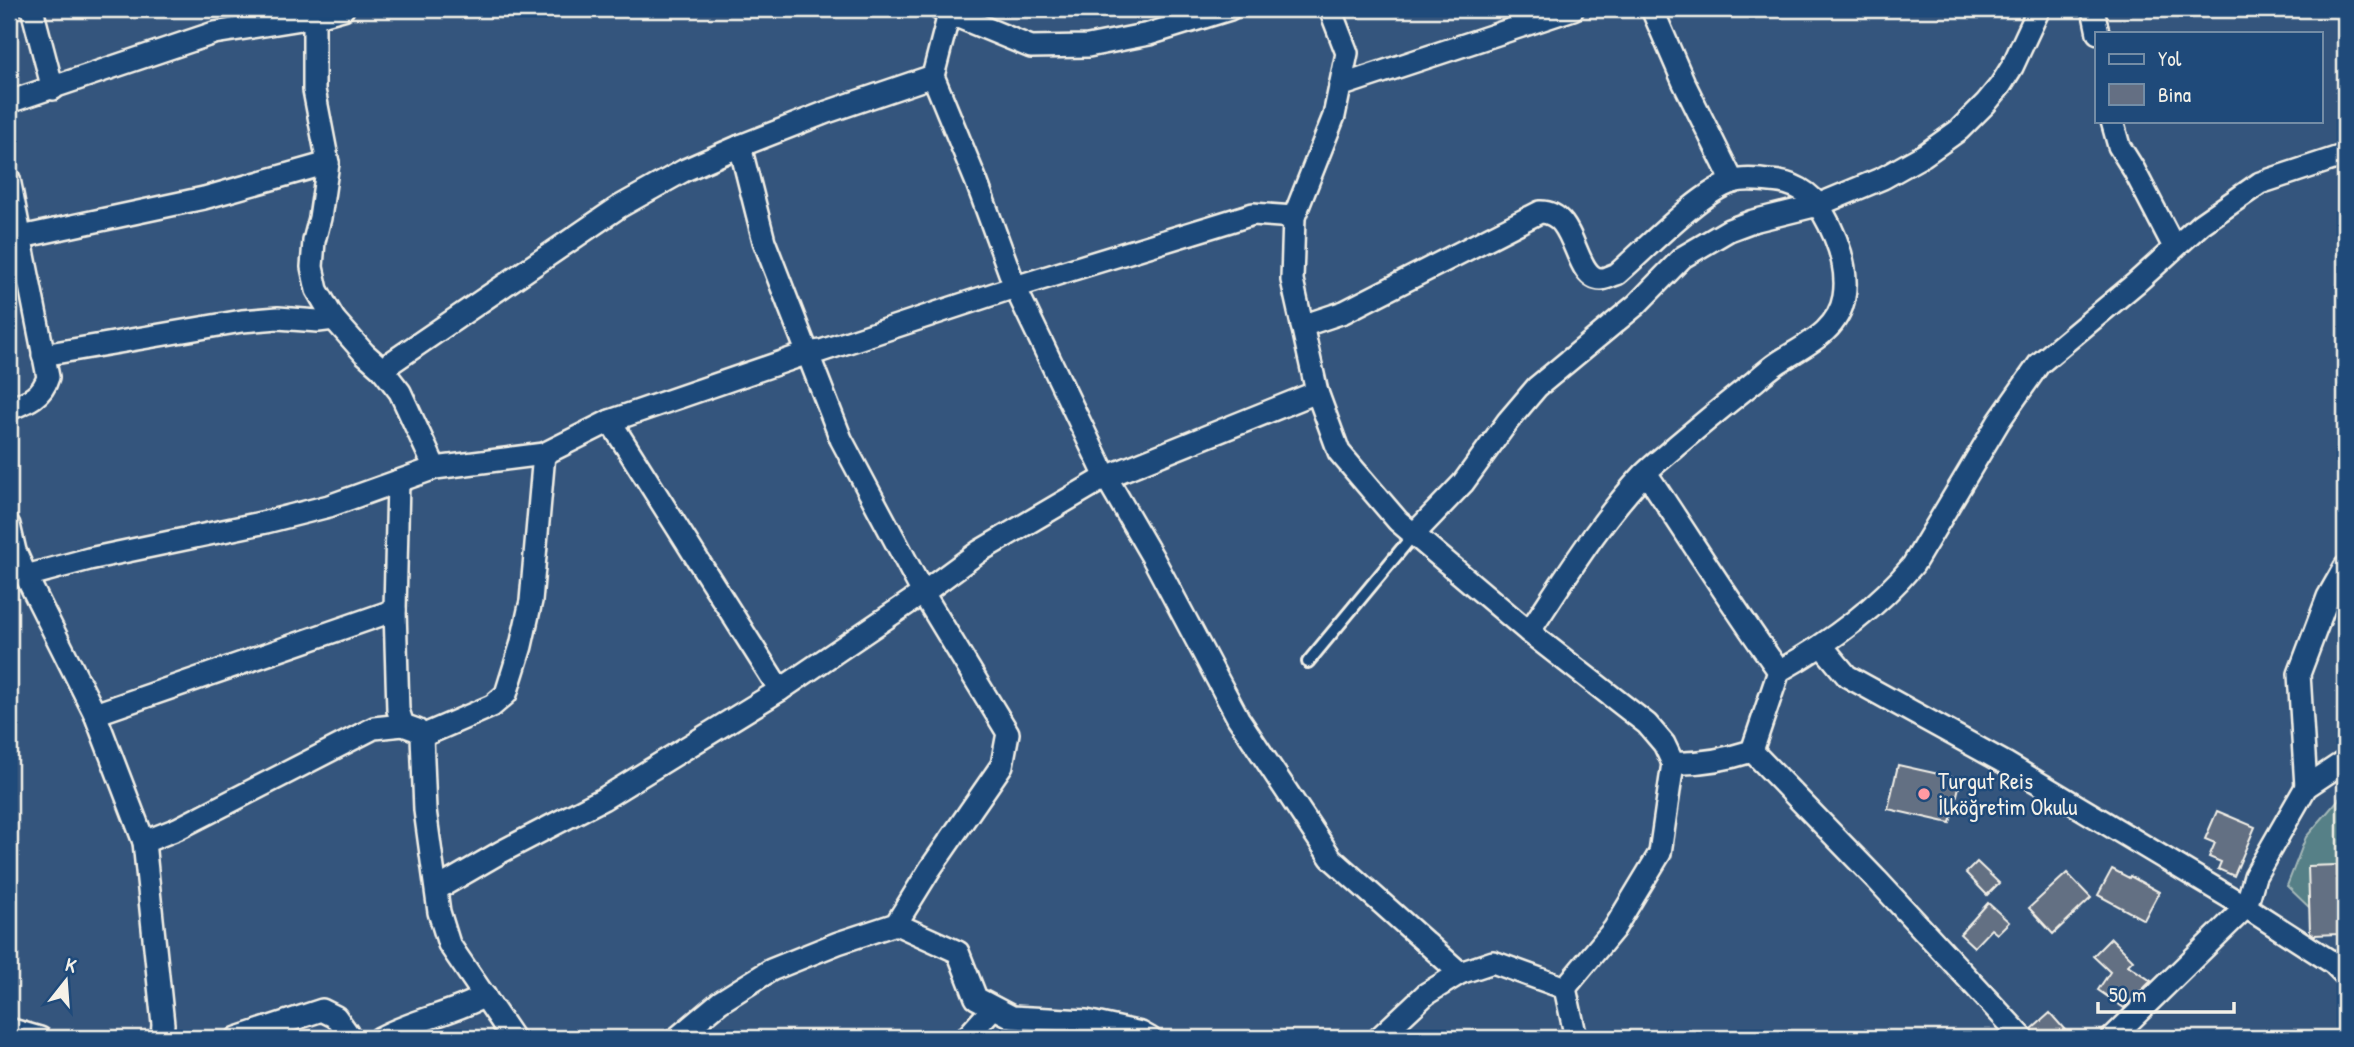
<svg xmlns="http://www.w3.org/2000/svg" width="2354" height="1047" viewBox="0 0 2354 1047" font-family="'Patrick Hand',sans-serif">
<rect width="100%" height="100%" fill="#34557d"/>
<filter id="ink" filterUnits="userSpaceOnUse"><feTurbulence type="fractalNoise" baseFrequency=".0143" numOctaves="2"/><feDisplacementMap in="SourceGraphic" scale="14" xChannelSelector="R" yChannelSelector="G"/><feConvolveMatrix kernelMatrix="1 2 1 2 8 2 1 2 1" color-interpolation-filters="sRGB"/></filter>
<g filter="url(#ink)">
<polygon fill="#568087" stroke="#a5b8b8" stroke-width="2" points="2345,792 2345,942 2287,886 2306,837"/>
<g fill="#646f83" stroke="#f4f1e8" stroke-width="2">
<polygon points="1898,765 1961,779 1950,823 1888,809"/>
<polygon points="2217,811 2255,827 2234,876 2218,869 2221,862 2209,857 2215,843 2205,839"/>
<polygon points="1977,862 1999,883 1987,895 1966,873"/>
<polygon points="2337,865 2339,934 2314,935 2310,932 2308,866"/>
<polygon points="2112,869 2129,878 2130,876 2159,892 2144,920 2098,895"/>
<polygon points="2067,873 2091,898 2053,934 2029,908"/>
<polygon points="1988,903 2009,922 1997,934 1991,929 1974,947 1960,934"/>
<polygon points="2111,938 2133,960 2128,965 2151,981 2124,1008 2098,990 2110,972 2093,956"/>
<polygon points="2050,1013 2072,1038 2036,1038 2032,1029"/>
</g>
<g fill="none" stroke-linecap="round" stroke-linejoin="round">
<g stroke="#f4f1e8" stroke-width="16">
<polyline id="service" points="1308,662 1414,534"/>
</g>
<g stroke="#f4f1e8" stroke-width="26">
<g id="minor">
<polyline points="32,9 53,89"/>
<polyline points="343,9 314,17 314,90 328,163 320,218 314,241 312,267 317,290 334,319 364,353 382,369 400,392 435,468"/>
<polyline points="939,9 1031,47 1088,46 1149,34 1230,9"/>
<path d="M1330,9L1347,53L1334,116L1294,217L1292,280L1317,392L1339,452L1398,521L1529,632L1647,724L1664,744L1673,763C1700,764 1727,759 1752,751L1779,671C1829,643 1876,609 1913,565L1999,421L2039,364L2136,283L2201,224L2260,183L2345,155"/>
<polyline points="1652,9 1684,83 1733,182"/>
<polyline points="2093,9 2098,33"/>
<polyline points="949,14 933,76 977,183 1015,287 1106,477 1153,558 1238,718 1331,858 1460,973"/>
<polyline points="1340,86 1573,9"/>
<polyline points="9,102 214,33 314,17 313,9"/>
<polyline points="2112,121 2119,146 2134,170 2174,247"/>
<path d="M9,179L48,377C42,397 27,402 9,409"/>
<polyline points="21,237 204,198 328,163"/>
<path d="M1302,326L1344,312L1540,212C1578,211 1573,279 1601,279C1606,279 1612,275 1617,274C1645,250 1701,191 1733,182C1744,178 1758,180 1770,181C1792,182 1811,192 1822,211C1837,237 1849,267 1844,297C1838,332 1805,345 1779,362C1770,368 1762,375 1754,382C1727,403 1702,424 1676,446C1666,455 1654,464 1644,474C1599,522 1565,578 1529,632"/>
<polyline points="43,355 242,321 278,318 318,321 334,319"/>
<polyline points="382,369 619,207 685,170 740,146 827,112 933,76"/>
<polyline points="610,421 780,690"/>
<path d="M1646,473C1690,538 1732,606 1779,671"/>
<polyline points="398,481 395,610 398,710 403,725 417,730 422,736 425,810 439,912 449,944 513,1038"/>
<polyline points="9,525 15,551 26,576 95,714 144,842 163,1024 162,1038"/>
<polyline points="1414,534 1463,483 1508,421 1537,387 1636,305 1683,257 1729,230 1753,221 1818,205 1883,178 1924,155 1959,130 1986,103 2000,86 2012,67 2039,9"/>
<polyline points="26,576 89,559 266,522 329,506 435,468 544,454 610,421 808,353 821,351 1015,287 1253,214 1294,217"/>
<polyline points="1822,646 1847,676 2007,764 2246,907 2333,963 2345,975"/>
<polyline points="95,714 395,610"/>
<polyline points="422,736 492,706 506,694 521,646 531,601 544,454"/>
<polyline points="1752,751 1877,880 2023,1038"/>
<polyline points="2306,787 2299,674 2328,597 2345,567"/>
<polyline points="144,842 177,829 374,728 403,725"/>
<polyline points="437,889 501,852 603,799 780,690 923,593 980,551 1106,477 1317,392"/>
<polyline points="896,924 958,952 976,998 1012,1017 1086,1021 1141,1033 1150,1038"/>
<polyline points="1565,988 1576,1038"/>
<polyline points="9,1029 40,1038"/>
<polyline points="237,1038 322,1010 336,1017 351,1038"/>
<path d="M380,1038C413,1020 451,1014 485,996"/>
<polyline points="677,1038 720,1002 771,970 838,943 896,924 930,869 1002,765 1008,733 923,593 841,439 764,241 740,146"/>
<polyline points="966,1038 993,1008"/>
<polyline points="1379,1038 1426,994 1460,973 1493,962 1565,988 1614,929 1660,853 1673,763"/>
<polyline points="2112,1038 2246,907 2255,876 2306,787 2345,761"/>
</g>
</g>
<use href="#service" stroke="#1f4a7a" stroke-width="10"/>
<use href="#minor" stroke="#1f4a7a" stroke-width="21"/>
</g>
</g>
<circle fill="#ff9aa2" stroke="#1f4a7a" stroke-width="2.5" cx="1924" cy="794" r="7"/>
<g text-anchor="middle" stroke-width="5" stroke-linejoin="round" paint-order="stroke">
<g font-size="23" fill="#f4f1e8" stroke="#1f4a7a" text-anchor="start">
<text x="1938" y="789">Turgut Reis<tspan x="1938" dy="26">İlköğretim Okulu</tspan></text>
</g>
</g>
<rect width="2354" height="1047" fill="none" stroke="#1f4a7a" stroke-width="35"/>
<rect x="18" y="18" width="2319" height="1012" fill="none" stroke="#f4f1e8" stroke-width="2.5" filter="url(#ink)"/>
<rect x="2095" y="32" width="228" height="91" fill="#1f4a7a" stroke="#748da6" stroke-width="2"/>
<rect x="2109" y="54" width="35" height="10" fill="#1f4a7a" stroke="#748da6" stroke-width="2"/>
<text x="2158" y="66" font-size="21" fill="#f4f1e8">Yol</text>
<rect x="2109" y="84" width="35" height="21" fill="#646f83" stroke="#748da6" stroke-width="2"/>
<text x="2158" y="102" font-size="21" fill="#f4f1e8">Bina</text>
<g transform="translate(66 981) rotate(17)" stroke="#1f4a7a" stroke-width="5" paint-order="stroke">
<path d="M0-5L12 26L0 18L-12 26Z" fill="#f4f1e8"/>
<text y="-10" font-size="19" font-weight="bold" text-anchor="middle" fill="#f4f1e8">K</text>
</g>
<path d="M2098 1002v10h136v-10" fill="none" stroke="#f4f1e8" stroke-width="3.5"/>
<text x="2109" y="1002" font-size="21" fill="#f4f1e8" stroke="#1f4a7a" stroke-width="5" paint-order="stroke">50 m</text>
</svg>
